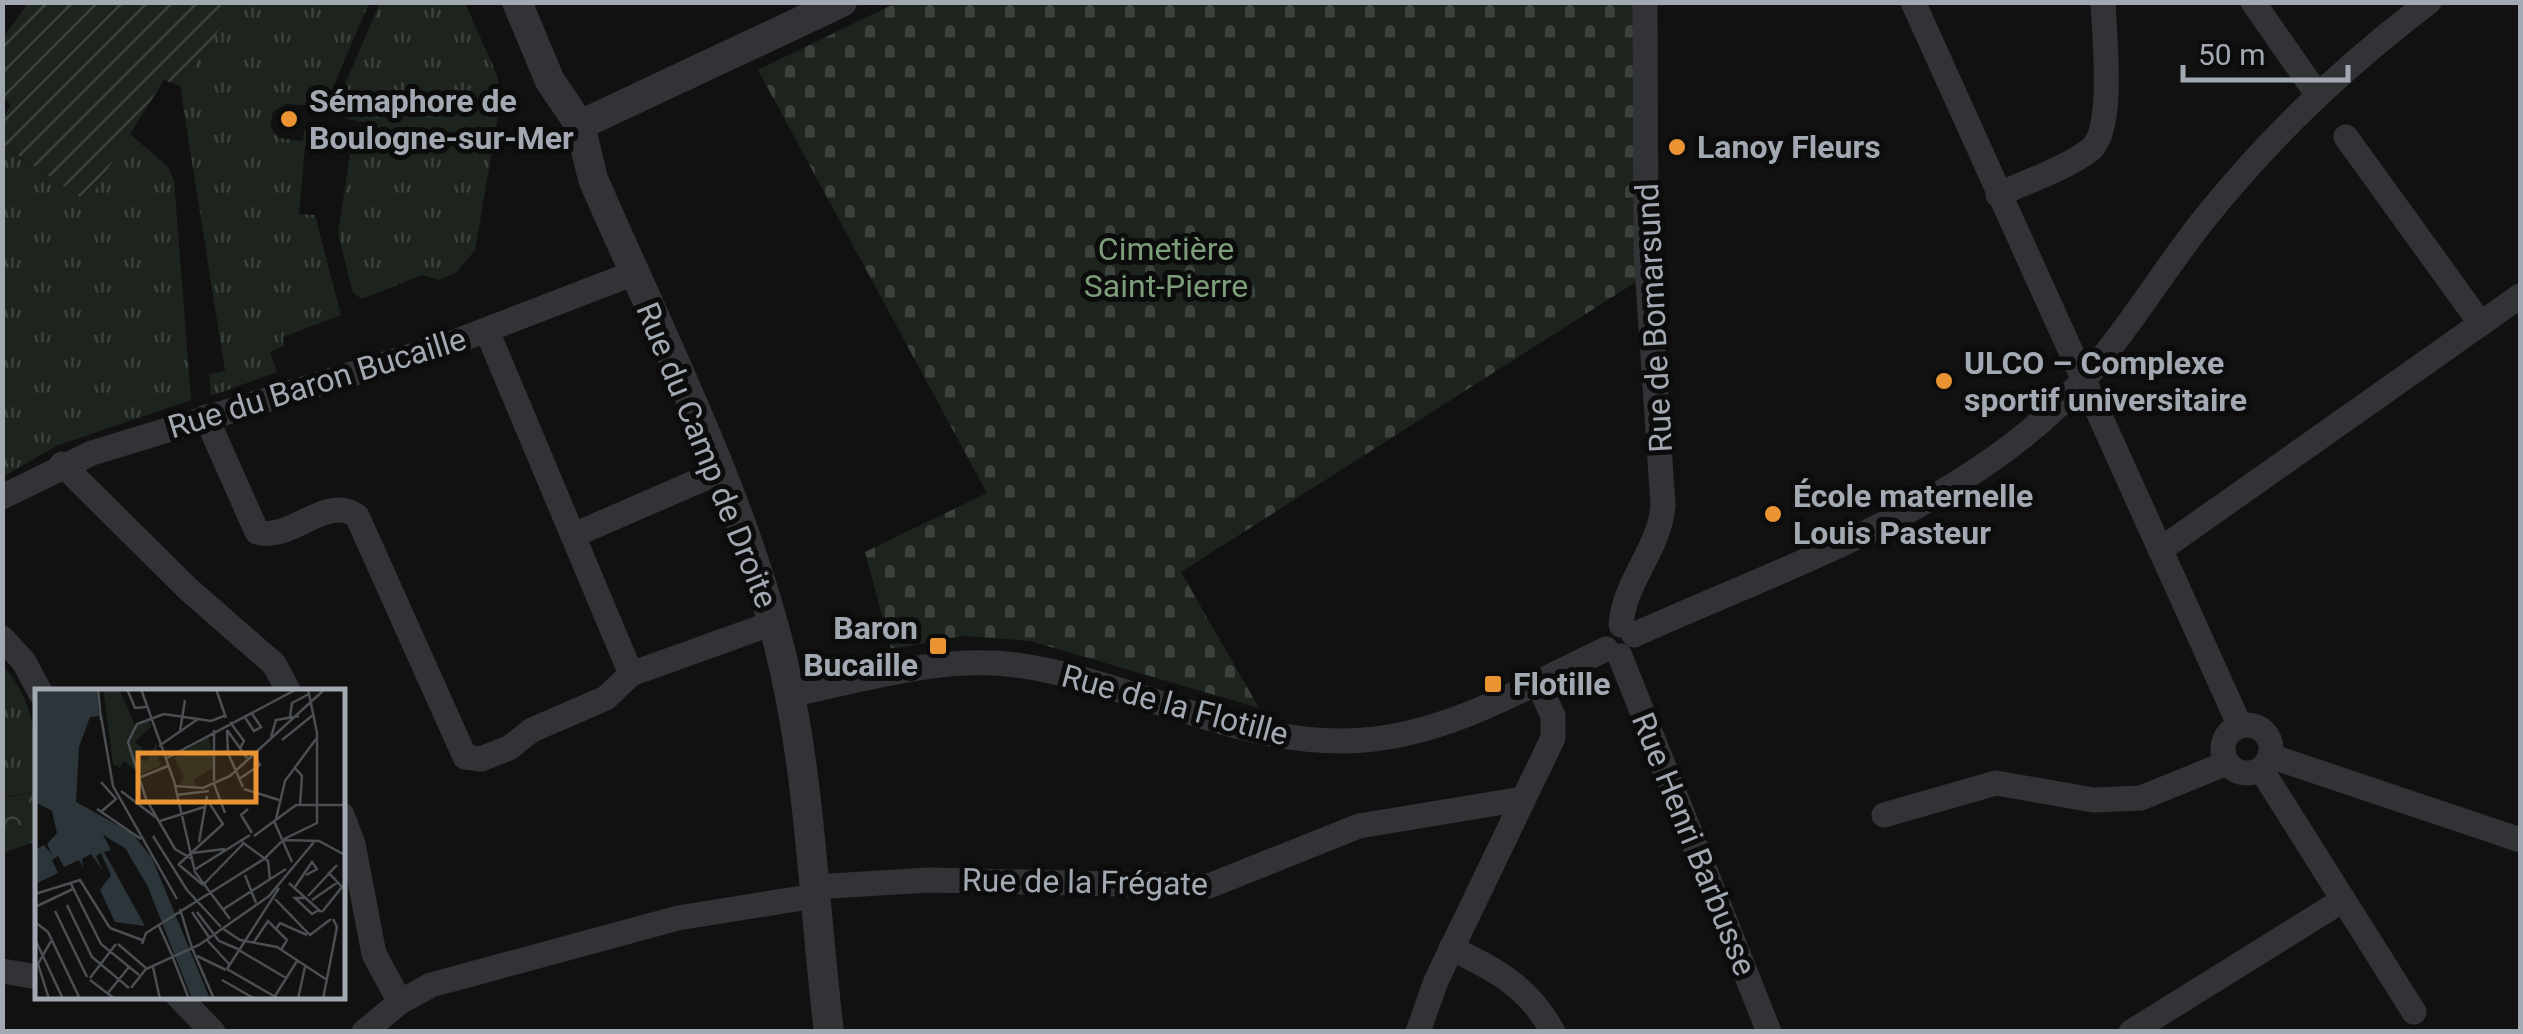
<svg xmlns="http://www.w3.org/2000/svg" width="2523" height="1034" viewBox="0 0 2523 1034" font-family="Roboto,sans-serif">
<defs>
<pattern id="grass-tufts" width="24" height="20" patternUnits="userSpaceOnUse" patternTransform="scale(2.5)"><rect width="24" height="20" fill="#1d241d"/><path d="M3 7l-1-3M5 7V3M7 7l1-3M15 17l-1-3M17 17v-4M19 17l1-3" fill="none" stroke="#3b413b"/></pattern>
<pattern id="forest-crowns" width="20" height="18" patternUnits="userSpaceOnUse" patternTransform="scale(2.5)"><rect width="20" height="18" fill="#1d241d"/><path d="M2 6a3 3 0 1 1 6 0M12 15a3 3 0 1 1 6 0" fill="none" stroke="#3b413b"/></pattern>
<pattern id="cemetery-stones" width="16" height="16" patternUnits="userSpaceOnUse" patternTransform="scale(2.5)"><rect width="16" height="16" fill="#1d241d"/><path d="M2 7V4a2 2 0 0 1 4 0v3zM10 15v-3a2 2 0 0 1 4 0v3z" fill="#3b413b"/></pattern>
<pattern id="garden-furrows" width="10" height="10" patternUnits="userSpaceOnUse" patternTransform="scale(2.5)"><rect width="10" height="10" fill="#1d241d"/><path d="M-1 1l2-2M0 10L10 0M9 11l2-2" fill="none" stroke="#3b413b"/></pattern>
</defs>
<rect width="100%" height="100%" fill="#111112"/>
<g fill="url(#grass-tufts)">
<polygon points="238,3 369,3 331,92 316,89 323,106 286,104 273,112 270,126 279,138 303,141 304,130 317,135 305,147 299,214 315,215 341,315 283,337 284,346 270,352 277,372 211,396 209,374 225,371 180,86"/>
<polygon points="380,3 465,3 497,75 501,100 475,250 457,272 439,280 422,275 362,299 353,293 338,234 353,135 368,137 370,123 347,119 348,93 342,91"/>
<polygon points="130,134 168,167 174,180 191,400 56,446 3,477 2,145 87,202"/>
<path d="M2,665C36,700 37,746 37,792L3,797Z"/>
</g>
<polygon fill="url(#forest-crowns)" points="37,792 37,841 3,853 3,798"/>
<polygon fill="url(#cemetery-stones)" points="896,3 1634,3 1639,280 1181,572 1259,708 1030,641 964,636 891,649 865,552 987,493 758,70"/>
<polygon fill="url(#garden-furrows)" points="28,3 28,2 238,3 180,86 164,80 87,202 3,145 3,117 11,105 3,97 3,38"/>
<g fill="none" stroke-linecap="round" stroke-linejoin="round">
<g stroke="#323337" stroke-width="25">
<polyline points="1913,2 2240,726"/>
<polyline points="2253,2 2317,94"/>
<polyline points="2346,137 2481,324"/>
<path d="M1998,195C2027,181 2066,169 2091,149C2115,129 2104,34 2103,2"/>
<polyline points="487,331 631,674 773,623"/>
<path d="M206,417L257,532C289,543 327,493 357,516L465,757L481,759L509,748L532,730L606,698L631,674"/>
<polyline points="62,464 188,589 274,664 289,692"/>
<polyline points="2,497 92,453 447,345 634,273"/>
<polyline points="574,535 719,472"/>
<polyline points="2160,550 2520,296"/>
<path d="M1621,625C1624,581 1660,549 1663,505L1646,252L1645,2"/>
<path d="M1634,635C1777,570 1942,516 2057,407C2114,354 2154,283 2201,223C2268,138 2343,67 2429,2"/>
<polyline points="2,638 24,662 40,692"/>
<polyline points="1620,656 1769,1032"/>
<path d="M790,695C863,680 941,655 1016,665C1133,681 1244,750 1364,740C1451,733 1528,686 1606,649"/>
<circle cx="2247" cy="749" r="24"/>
<polyline points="2270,756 2520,840"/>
<polyline points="2261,769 2414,1012"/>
<polyline points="342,815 353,844 374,954 400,1002"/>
<polyline points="1884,815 1996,783 2093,800 2141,798 2227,763"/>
<polyline points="814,887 929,880 1209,886 1359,826 1522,799"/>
<path d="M1451,948C1496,970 1528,986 1553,1032"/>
<polyline points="2,971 38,977"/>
<polyline points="178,996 213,1032"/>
<polyline points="364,1032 400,1002 431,985 678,918 815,896"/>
<polyline points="1418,1032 1436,981 1553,738 1553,716 1538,683"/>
<polyline points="2131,1032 2343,900"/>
</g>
<g stroke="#323337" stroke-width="30">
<path d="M517,2L550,81L580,125L593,179C658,329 739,488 779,646C811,772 813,903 829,1032"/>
<polyline points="580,125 842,2"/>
</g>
</g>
<g fill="#e99332" stroke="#0c0c0d" stroke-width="4">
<circle cx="289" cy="119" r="10"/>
<circle cx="1677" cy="147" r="10"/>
<circle cx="1944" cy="381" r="10"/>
<circle cx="1773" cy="514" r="10"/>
<rect x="928" y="636" width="20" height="20" rx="5"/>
<rect x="1483" y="674" width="20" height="20" rx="5"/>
</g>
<g text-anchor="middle" stroke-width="10" stroke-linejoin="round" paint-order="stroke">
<g font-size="32" font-weight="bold" fill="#a3a9b2" stroke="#0c0c0d" text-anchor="start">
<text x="309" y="112">Sémaphore de<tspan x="309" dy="37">Boulogne-sur-Mer</tspan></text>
<text x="1697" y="158">Lanoy Fleurs</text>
<text x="1964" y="374">ULCO – Complexe<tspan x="1964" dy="37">sportif universitaire</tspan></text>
<text x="1793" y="507">École maternelle<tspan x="1793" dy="37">Louis Pasteur</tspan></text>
<text x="918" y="639" text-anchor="end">Baron<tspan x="918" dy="37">Bucaille</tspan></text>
<text x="1513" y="695">Flotille</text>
</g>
<g font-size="32" fill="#7d9d7a" stroke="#0c0c0d">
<text x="1166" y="260">Cimetière<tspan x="1166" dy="37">Saint-Pierre</tspan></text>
</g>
<g font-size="32" fill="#a3a9b2" stroke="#0c0c0d">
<text transform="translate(1654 318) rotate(-93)" y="11">Rue de Bomarsund</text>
<text transform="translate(317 383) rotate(-17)" y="11">Rue du Baron Bucaille</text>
<text transform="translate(707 455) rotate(68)" y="11">Rue du Camp de Droite</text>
<text transform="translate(1175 705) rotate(15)" y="11">Rue de la Flotille</text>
<text transform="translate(1694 844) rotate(68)" y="11">Rue Henri Barbusse</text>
<text transform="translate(1085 882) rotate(1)" y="11">Rue de la Frégate</text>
</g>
</g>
<g transform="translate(35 689)">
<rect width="310" height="310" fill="#111112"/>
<path d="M68,0H84L100,36L114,31L116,38L100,53L108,59L103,71L112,72L121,54L125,77L106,85L89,72L85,79L78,75Z" fill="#1d241d"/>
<path d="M174,48L180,77L159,91L162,98L145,95L149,87L139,68Z" fill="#1d241d"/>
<path d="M0,0H62L64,27L55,28L44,58L41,113L97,144L117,169L175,310H157L113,198L86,152L66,142L76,161L69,163L110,237L80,233L65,201L76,186L66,164L61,167L68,182L56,165L47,170L48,178L44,171L29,178L23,167L17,171L23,184L0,195V161L9,156L17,166L12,155L22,144L17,122L0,113Z" fill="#2b353a"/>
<path fill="none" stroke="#2b353a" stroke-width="5" d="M0,101L111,169"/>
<path fill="none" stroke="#4b4e52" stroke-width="2.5" d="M63,0L66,31M92,0L100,19L111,18M106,0L139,92L160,183L195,230M181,0L191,29M129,25L102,35L93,53L111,110L140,160L157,170M129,25L176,32L189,27M66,27L78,97L142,210M209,27L219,42L226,38L216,23M255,28L257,14L274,5M195,33L209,52L205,59M192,41L193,64L208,98M192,41L212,69M145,42L150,11M236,48L241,31L264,27M247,51L278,26M124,57L163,30M130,70L262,0M260,79L267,87L265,116M101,90L133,77M204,90L225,76L221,70M179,92V41M66,93L81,110L67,122M179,95L190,124M140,97L168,99L195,87L290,0M209,100L244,111M86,102L123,130M141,106L174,102M62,120L106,150M213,120L206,126L217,144M241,130L250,92L281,50M125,132L169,118M239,132L257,173M118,147L152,201M219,147L261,116H310M249,150L282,134V44L273,0M164,153L172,107M207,153L233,172L235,191M157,164L190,160M143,175L168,196M144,175L188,135L171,109M159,181L215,146M210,186L221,214M35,193L66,255L104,286M254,194L286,223M168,196L208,155M260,198L277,173L282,180L271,186M152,201L186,238M0,205L45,191L75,239M273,207L302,176M271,209H260L277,225L284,221M240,210L275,246L296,230M277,211L303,193M32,216L57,268L94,299M0,218L38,200M145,220L157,259M187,221L251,180M20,222L52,288M157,223L174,248M162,223L184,252L203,260M287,223L307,198L293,183M0,233L13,243L45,310M124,237L138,268M75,239L107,251M187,239L205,251L242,258L292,291M241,240L245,234L272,246M0,250L28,310M172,251L195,276M219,253L233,232L252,251L246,261M83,255L111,279M107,255L111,244L229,170L248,151L284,152L310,166M157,259L179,310M202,260L251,289M162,267L191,281M138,269L154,310M118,278L125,310M192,280L244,199M192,280L244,310M55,289L81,255M55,291L80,310M187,291L220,310M96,299L111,280L164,256L234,207L279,153M73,304L94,278M240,307L262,272M14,310L3,275L16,252M263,310L270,278M288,310L302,238L298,230"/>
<path fill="#e99332" fill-opacity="0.15" stroke="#e99332" stroke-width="5" d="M103,64H221V113H103Z"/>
<rect width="310" height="310" fill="none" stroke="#a3a9b2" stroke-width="5"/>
</g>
<rect width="2523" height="1034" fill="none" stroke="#a3a9b2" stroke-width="10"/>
<path d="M2183 65v15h165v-15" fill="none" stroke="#a3a9b2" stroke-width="5"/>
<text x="2198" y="65" font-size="30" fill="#a3a9b2" stroke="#0c0c0d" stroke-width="8" paint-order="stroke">50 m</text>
</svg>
